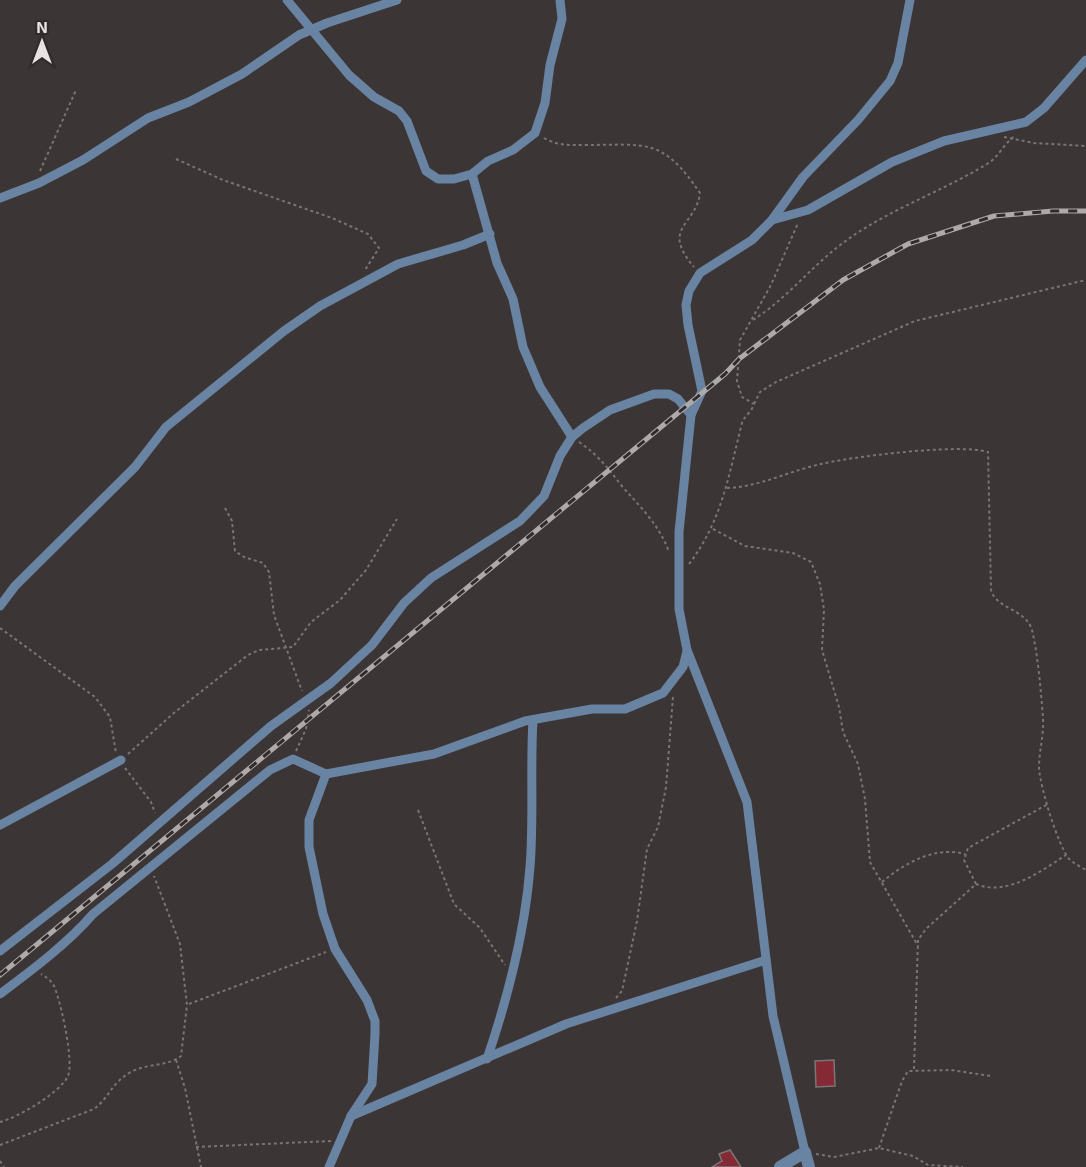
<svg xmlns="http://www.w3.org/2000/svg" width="1086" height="1167" viewBox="0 0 1086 1167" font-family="'Exo 2',sans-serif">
<rect width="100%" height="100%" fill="#3c3535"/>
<g fill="#852934" stroke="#7c7575" stroke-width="1.5">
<polygon points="834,1060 835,1086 816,1087 815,1061"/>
<polygon points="730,1150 741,1167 712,1167 722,1161 719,1154"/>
</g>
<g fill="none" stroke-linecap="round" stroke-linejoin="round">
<g stroke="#7a7474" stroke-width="2" stroke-dasharray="3 3" stroke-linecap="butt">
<polyline points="1004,137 1034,143 1086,146"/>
<path d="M544,138C558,146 569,145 585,145C647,145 662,137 700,193C696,226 660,227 694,267"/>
<polyline points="176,159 223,180 332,218 368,234 379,248 365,270"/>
<polyline points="40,171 76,90"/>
<path d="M753,320C788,298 813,264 847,240C890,209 941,192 987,164C999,157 1004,143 1015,136"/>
<polyline points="754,404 760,392 776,382 915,321 1086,280"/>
<path d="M579,442C597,454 608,468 621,485C640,507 659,524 669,552"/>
<path d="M727,488C758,487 787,472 817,465C847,457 960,443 988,452L991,590C996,609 1026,609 1032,630C1038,655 1041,692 1043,718C1044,735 1039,751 1039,768C1040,786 1058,847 1070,860C1075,864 1081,867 1086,870"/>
<polyline points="225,508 232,521 235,551 244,557 263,563 269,572 274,615 302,691"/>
<polyline points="713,529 745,546 793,553 811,562 820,584 824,610 822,650 839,707 843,732 858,764 865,799 870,862 918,946"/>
<path d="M689,564C722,521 729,474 742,423C744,416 752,412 754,404L742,397L737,381L740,340L771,285L798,223"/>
<polyline points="0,628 95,697 110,717 116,753"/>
<polyline points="296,751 306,729 309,710"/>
<polyline points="128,754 175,712 248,655 259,650 293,647 311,622 340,600 366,570 397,519"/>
<polyline points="125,768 151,802 155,813"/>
<polyline points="418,810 454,904 480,928 505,965"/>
<path d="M882,882C905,863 934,846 965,854"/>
<path d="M976,884C1007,897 1041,871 1066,855"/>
<polyline points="616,998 622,991 637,921 647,849 658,827 666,787 673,697"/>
<polyline points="189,1004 326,952"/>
<polyline points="176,1060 185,1088 201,1167"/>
<polyline points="914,1069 918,940 926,929 976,884 964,860 968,848 1048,804"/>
<path d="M0,1122C17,1118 60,1093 68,1076C74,1061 61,1002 54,986C51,980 46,977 41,974"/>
<path d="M0,1145L94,1109C110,1097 111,1083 131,1072C147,1063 167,1067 181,1056L187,1005L180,944L154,876"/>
<polyline points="196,1147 331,1141"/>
<polyline points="879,1148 902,1081 908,1071 951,1070 991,1076"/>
<polyline points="816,1154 834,1157 879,1148 913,1156 928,1165 963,1167"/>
<polyline points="0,1161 4,1167"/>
</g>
<g stroke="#6983a2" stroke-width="9">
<polyline points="287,0 349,75 374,97 399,111 407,121 426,171 438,179 454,179 472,174 488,161 513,150 535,133 545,103 550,65 562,19 560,0"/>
<polyline points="472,174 497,263 513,299 523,347 540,387 572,437"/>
<polyline points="0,198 39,183 83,160 148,118 189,102 242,74 299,35 327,23 397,0"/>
<polyline points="772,220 808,210 892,162 944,141 1026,122 1044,108 1086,60"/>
<polyline points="0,606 15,586 135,467 166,427 284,331 320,306 398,264 463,245 490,234"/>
<polyline points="0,825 121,760"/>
<polyline points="0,951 112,864 271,726 331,683 372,645 404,603 431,578 520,521 544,496 560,456 572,437 583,428 610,410 654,394 669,394 678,399 691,415"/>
<path d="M0,994C32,970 67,944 93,914L270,770L293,759L326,774"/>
<path d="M487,1059C508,997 525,933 530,867C534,818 530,769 533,720"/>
<polyline points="351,1116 566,1024 766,960"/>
<polyline points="805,1152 773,1016 747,802 687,650 679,609 679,532 691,415 702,391 688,325 686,305 689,291 700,273 752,240 772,220 803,177 858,120 890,81 898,63 910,0"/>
<polyline points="329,1167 351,1116 372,1084 375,1034 375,1021 367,1000 335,949 323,914 309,847 309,820 326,774 434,754 525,721 592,709 625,709 663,693 683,667 687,651"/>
</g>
<polyline stroke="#6983a2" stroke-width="12" points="780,1167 805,1152 809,1167"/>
<g stroke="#afaaaa" stroke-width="5">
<polyline id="rail" points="0,975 725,374 739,359 843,280 908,244 994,216 1053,211 1086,211"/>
</g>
<use href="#rail" stroke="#322b2b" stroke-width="3" stroke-dasharray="9" stroke-linecap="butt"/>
</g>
<g transform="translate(42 42)" stroke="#322b2b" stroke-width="4.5" paint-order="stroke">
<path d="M0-4.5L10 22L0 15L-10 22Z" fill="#e8e4e4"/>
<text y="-9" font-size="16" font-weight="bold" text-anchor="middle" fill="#e8e4e4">N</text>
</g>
</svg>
